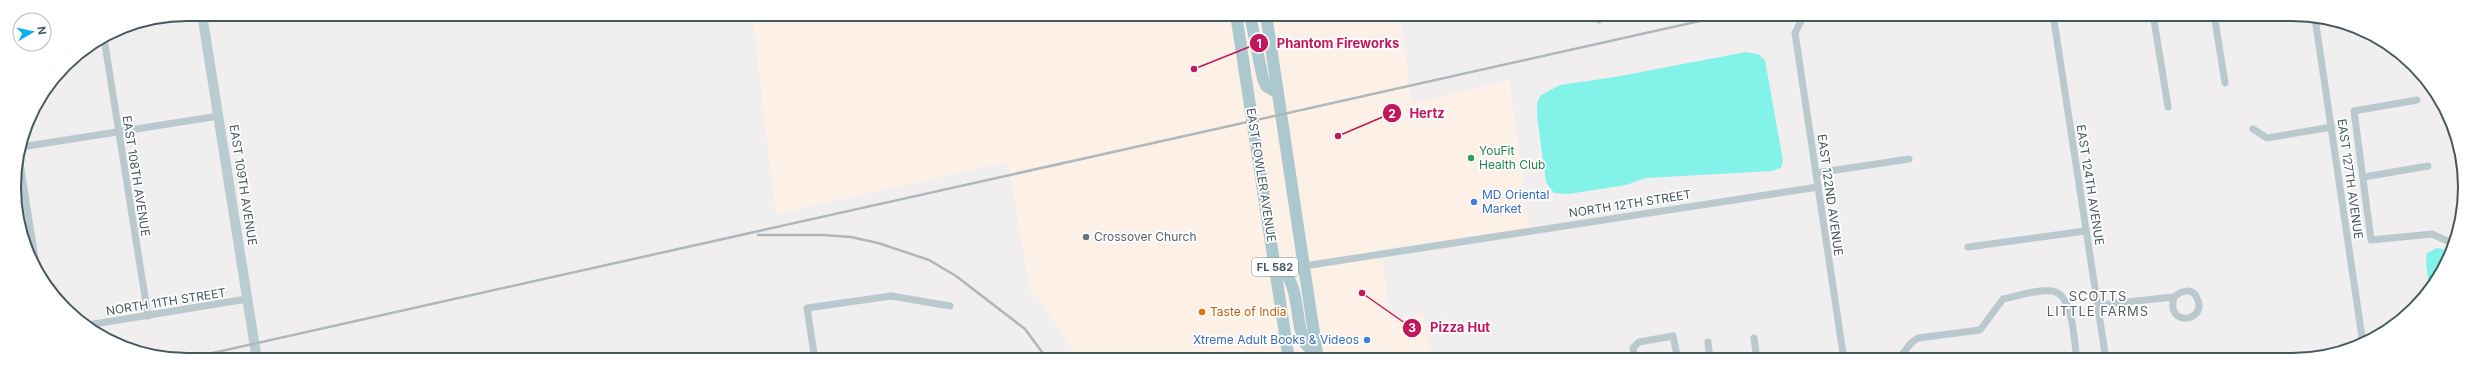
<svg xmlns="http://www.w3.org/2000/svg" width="2479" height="374" viewBox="0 0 2479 374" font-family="Inter,sans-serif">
<rect width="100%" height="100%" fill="#f1eeef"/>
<polygon fill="#fdf0e6" points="752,14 1354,14 1355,19 1382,14 1400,14 1412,104 1509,80 1530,228 1381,249 1390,318 1424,314 1431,360 1078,360 1045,307 1030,291 1008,162 776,214"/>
<g fill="#83f2e9">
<polygon points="1746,52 1758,54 1765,60 1783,161 1781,168 1772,171 1646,178 1626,185 1568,194 1554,193 1546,182 1537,116 1537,103 1540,96 1560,85 1615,77"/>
<polygon points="2437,248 2443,249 2450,255 2429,287 2426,263 2427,253"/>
</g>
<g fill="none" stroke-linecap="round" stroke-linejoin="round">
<g stroke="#b9c9cd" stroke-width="7">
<polyline points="1598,14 1599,20"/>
<polyline points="1811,14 1802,19 1795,33 1844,360"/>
<polyline points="2053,14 2106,360"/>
<polyline points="2153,14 2168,107"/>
<polyline points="2214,14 2225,83"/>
<polyline points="2315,18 2363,344"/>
<polyline points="104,38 148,316"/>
<polyline points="2417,100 2354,111 2371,240 2432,234 2454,244"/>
<polyline points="2253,129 2267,138 2332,127"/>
<polyline points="21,147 219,116"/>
<polyline points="19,157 36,264"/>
<polyline points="1816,173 1909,159"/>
<polyline points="2364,177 2428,166"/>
<polyline points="1968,247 2085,231"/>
<polyline points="1304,266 1818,187"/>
<path d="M2097,305L2174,297C2181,291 2192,287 2197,298C2209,321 2165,329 2174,297"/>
<polyline points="88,325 247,299"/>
<polyline points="1754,338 1757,360"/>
<polyline points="1708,342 1710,360"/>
<polyline points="815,360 807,308 891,296 950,306"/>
<polyline points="1635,360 1633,348 1639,342 1673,336 1678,360"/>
<path d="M1898,360L1911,343L1918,338L1980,330L2003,299C2017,296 2037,289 2052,291C2074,294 2074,342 2077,360"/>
</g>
<polyline stroke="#b8ccd2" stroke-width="10" points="202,14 257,360"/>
<g stroke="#acc8cf" stroke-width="12">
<polyline points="1236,14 1289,360"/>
<polyline points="1248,14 1251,20 1263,79 1266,86 1278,93"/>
<polyline points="1266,14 1318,360"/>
<path d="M1275,266C1301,276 1294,318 1304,341C1306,346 1313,351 1317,355"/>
</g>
<g stroke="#b0b6b9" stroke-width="2.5">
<polyline points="758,235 823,235 851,237 878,243 929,260 956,276 1025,329 1048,360"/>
<polyline points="181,360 1731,14"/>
</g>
</g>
<circle fill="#2e9e5b" stroke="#fff" stroke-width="1.5" cx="1471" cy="158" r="4"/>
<g fill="#3f7fe0" stroke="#fff" stroke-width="1.5">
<circle cx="1474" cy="202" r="4"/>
<circle cx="1367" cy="340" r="4"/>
</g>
<circle fill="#6b7280" stroke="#fff" stroke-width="1.5" cx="1086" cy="237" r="4"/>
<circle fill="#e8710a" stroke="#fff" stroke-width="1.5" cx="1202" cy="312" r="4"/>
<g text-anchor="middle" stroke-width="3.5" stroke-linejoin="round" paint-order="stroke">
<rect fill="#fff" stroke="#7d8b8e" stroke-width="1" x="1252" y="258" width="46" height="18" rx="3"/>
<g font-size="11" font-weight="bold" fill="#45595d">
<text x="1275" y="271">FL 582</text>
</g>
<g font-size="12" fill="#27864d" stroke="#fff" text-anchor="start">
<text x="1479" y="155">YouFit<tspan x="1479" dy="14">Health Club</tspan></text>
</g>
<g font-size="12" fill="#45595d" stroke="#fff">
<text transform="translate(1261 175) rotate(81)" y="4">EAST FOWLER AVENUE</text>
<text transform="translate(136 176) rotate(81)" y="4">EAST 108TH AVENUE</text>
<text transform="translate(2350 179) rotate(82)" y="4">EAST 127TH AVENUE</text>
<text transform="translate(243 185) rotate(81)" y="4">EAST 109TH AVENUE</text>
<text transform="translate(2090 185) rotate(81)" y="4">EAST 124TH AVENUE</text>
<text transform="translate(1830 195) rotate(82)" y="4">EAST 122ND AVENUE</text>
<text transform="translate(1630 204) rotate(-9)" y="4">NORTH 12TH STREET</text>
<text transform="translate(166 302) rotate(-9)" y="4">NORTH 11TH STREET</text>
</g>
<g font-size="12" fill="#366cbe" stroke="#fff" text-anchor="start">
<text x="1482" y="199">MD Oriental<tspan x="1482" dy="14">Market</tspan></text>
<text x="1359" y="344" text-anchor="end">Xtreme Adult Books &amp; Videos</text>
</g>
<g font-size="12" fill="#5b616d" stroke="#fff" text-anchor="start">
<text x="1094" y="241">Crossover Church</text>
</g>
<g font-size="12" fill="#c56008" stroke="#fff" text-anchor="start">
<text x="1210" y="316">Taste of India</text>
</g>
<g font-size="13" letter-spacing="1" fill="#5a6164" stroke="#fff">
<text x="2098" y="301">SCOTTS<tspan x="2098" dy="15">LITTLE FARMS</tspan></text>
</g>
</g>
<path d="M0 0H2479V374H0ZM187 21H2292A166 166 0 0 1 2458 187V187A166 166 0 0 1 2292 353H187A166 166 0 0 1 21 187V187A166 166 0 0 1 187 21Z" fill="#fff" fill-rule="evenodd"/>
<path fill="none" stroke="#45595d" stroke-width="2" d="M187 21H2292A166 166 0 0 1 2458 187V187A166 166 0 0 1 2292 353H187A166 166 0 0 1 21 187V187A166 166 0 0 1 187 21Z"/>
<path fill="none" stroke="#c2185b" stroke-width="1.5" d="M1194 69L1259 43M1338 136L1392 113M1362 293L1412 328"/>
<g fill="#c2185b" stroke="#fff" stroke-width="1.5">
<circle cx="1194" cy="69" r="4"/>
<circle cx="1338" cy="136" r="4"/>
<circle cx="1362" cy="293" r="4"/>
<circle cx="1259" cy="43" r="10"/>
<circle cx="1392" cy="113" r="10"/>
<circle cx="1412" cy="328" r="10"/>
</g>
<g font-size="12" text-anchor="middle" font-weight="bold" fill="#fff">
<text x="1259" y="48">1</text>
<text x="1392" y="118">2</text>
<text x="1412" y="332">3</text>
</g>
<g font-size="13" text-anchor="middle" font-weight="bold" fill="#c2185b" stroke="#fff" stroke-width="3.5" stroke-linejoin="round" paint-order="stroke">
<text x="1338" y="48">Phantom Fireworks</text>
<text x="1427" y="118">Hertz</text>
<text x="1460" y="332">Pizza Hut</text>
</g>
<g transform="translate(32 32) rotate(81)"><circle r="19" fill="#ffffff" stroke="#b5bdbe"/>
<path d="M0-3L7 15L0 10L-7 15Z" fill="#0cb0ed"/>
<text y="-6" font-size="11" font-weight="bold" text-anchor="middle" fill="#45595d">N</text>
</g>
</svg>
